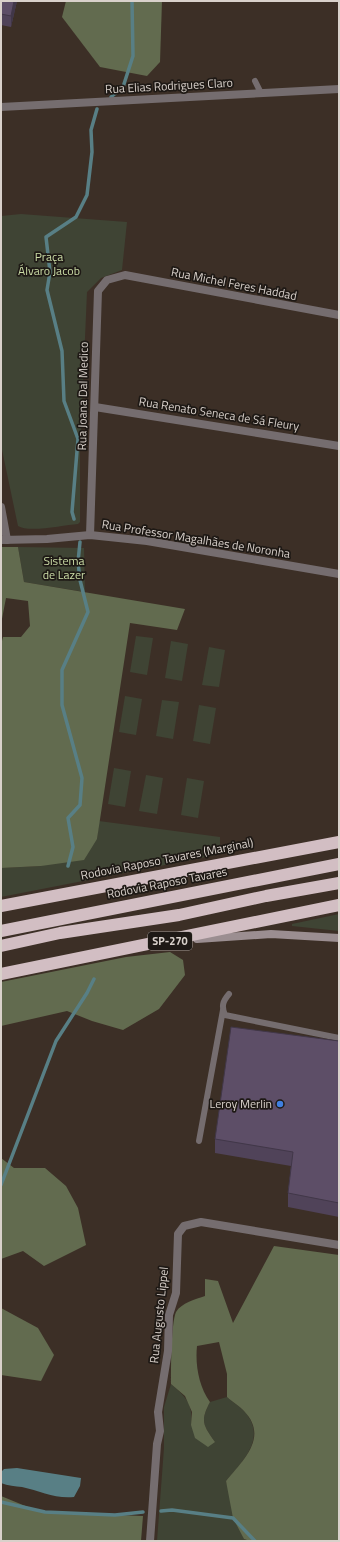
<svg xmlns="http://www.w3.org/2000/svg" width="340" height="1542" viewBox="0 0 340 1542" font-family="'Titillium Web',sans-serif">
<rect width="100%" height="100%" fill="#3c2f26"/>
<g fill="#3f4434">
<path d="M21,214L127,222L122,270L101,278L87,292L80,452V522L78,524C64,525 29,533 18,526L1,445V216Z"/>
<polygon points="18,547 84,548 85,592 24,582"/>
<polygon points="136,636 153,638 147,675 130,672"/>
<polygon points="171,641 188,644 182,681 165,678"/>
<polygon points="209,647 225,650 219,687 202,685"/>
<polygon points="125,696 142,699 136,735 119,732"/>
<polygon points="162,700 179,702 173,739 156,736"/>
<polygon points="199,705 216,708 210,744 193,741"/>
<polygon points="114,768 131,771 125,807 108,804"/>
<polygon points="146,775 163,778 157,814 139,811"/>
<polygon points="187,778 204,781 198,818 181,815"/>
<polygon points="99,821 220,837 220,851 216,855 1,897 1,868 41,866 97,839"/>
<polygon points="339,914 339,931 292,926 292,924"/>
<path d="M171,1384C187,1398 193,1404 191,1425L215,1442C203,1425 200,1421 210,1402L227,1397C232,1402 240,1406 244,1411C268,1437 243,1461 226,1481L244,1539L250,1541H157L164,1448V1407Z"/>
</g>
<g fill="#626b4f">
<polygon points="66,1 162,1 160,62 147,76 100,67 62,17"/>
<polygon points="1,547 18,547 24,582 185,609 177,630 130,623 97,839 84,860 41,866 1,868 1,645 3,637 21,637 30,626 28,601 6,598 1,624"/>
<polygon points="170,952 183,960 185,975 159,1009 123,1030 92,1021 67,1011 1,1026 1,982 126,957"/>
<polygon points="1,1158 14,1168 45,1168 66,1186 78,1208 86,1245 44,1266 23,1251 1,1259"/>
<path d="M274,1246L339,1255V1541H250L244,1539L233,1518L226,1481C243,1460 269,1437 244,1411C240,1406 232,1402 227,1397V1374L219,1342L197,1346C195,1365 199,1387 210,1402C200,1421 203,1425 215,1442L208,1447L195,1438L191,1425L192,1412L185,1396L171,1384C171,1370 171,1323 176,1312C181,1303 196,1299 205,1296V1279L218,1281L233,1323Z"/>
<polygon points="1,1308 38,1328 54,1355 41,1381 1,1375"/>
<polygon points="1,1496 40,1512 143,1516 141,1541 1,1541"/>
</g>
<path fill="#587f85" d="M17,1468L81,1478L80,1486L74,1497C55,1499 40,1491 22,1487C15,1486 8,1486 1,1483V1472L4,1469Z"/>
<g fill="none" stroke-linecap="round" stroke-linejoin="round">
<g stroke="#587f85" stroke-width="3.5">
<polyline points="111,97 123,87 133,56 132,1"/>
<polyline points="74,519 72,512 78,439 64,401 62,351 47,290 50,272 46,237 76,217 87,195 92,152 91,130 97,109"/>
<polyline points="68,866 73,847 68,818 80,805 82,778 62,705 62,670 88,612 80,580 78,562 80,542"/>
<polyline points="1,1185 56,1041 87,993 94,979"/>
<polyline points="1,1502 45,1512 115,1515 143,1512"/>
<polyline points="161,1511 172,1510 233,1518 255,1541"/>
</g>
<g stroke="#756d6f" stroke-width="6">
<polyline points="255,81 261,93"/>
<path d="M229,994C223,1001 221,1006 225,1015L339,1038"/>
<polyline points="199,1141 223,1010"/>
</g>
<g stroke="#756d6f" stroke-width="8">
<polyline points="1,107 339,89"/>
<polyline points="95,407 339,446"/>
<polyline points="1,507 7,540"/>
<polyline points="90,535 98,291 107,280 125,275 339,315"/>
<polyline points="1,540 47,539 90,535 147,541 339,574"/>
<polyline points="150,1541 157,1444 160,1431 158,1412 168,1351 169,1315 176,1293 178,1234 184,1226 201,1222 339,1245"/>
</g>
<polyline stroke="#9b8e91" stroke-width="8" points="197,939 271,934 339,938"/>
<g stroke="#d2bec3" stroke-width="12">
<polyline points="1,906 339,842"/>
<polyline points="1,931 339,864"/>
<polyline points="1,946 60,933 179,915 266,896 339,883"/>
<polyline points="1,974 339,905"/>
</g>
</g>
<g fill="#504359">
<polygon points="1,1 17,1 11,27 1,25"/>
<polygon points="339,1041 339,1217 288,1207 288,1193 291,1166 215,1153 215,1139"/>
</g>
<polygon fill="#413748" points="14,1 17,1 11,27 11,16"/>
<g fill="#5d4e67" stroke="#413748">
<polygon points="1,1 14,1 11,16 1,14"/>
<polygon points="231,1027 339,1041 339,1203 288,1193 293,1152 215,1139"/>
</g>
<circle fill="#3f7fe0" stroke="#1e1915" stroke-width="1.5" cx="280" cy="1104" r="4"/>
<g text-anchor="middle" stroke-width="3.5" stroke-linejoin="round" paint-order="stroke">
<rect fill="#1e1915" stroke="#a19a94" stroke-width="1" x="148" y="932" width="44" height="18" rx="3"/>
<g font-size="11" font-weight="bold" fill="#d9d1cb">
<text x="170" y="945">SP-270</text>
</g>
<g font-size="12" fill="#d9d1cb" stroke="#1e1915">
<text transform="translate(169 86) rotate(-3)" y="4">Rua Elias Rodrigues Claro</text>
<text transform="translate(234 284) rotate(11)" y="4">Rua Michel Feres Haddad</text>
<text transform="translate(83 396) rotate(-89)" y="4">Rua Joana Dal Medico</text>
<text transform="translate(219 414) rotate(9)" y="4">Rua Renato Seneca de Sá Fleury</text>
<text transform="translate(196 539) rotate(9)" y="4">Rua Professor Magalhães de Noronha</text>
<text transform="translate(167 859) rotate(-11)" y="4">Rodovia Raposo Tavares (Marginal)</text>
<text transform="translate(167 883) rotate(-11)" y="4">Rodovia Raposo Tavares</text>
<text transform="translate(159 1315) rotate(-84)" y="4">Rua Augusto Lippel</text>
</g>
<g font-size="12" fill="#ccdda7" stroke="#1e1915">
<text x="49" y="261">Praça<tspan x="49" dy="14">Álvaro Jacob</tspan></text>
<text x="64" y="565">Sistema<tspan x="64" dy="14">de Lazer</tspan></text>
</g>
<g font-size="12" fill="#d9d1cb" stroke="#1e1915" text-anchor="end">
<text x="272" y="1108">Leroy Merlin</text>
</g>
</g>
<rect width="340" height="1542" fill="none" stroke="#d9d1cb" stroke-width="4"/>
</svg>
